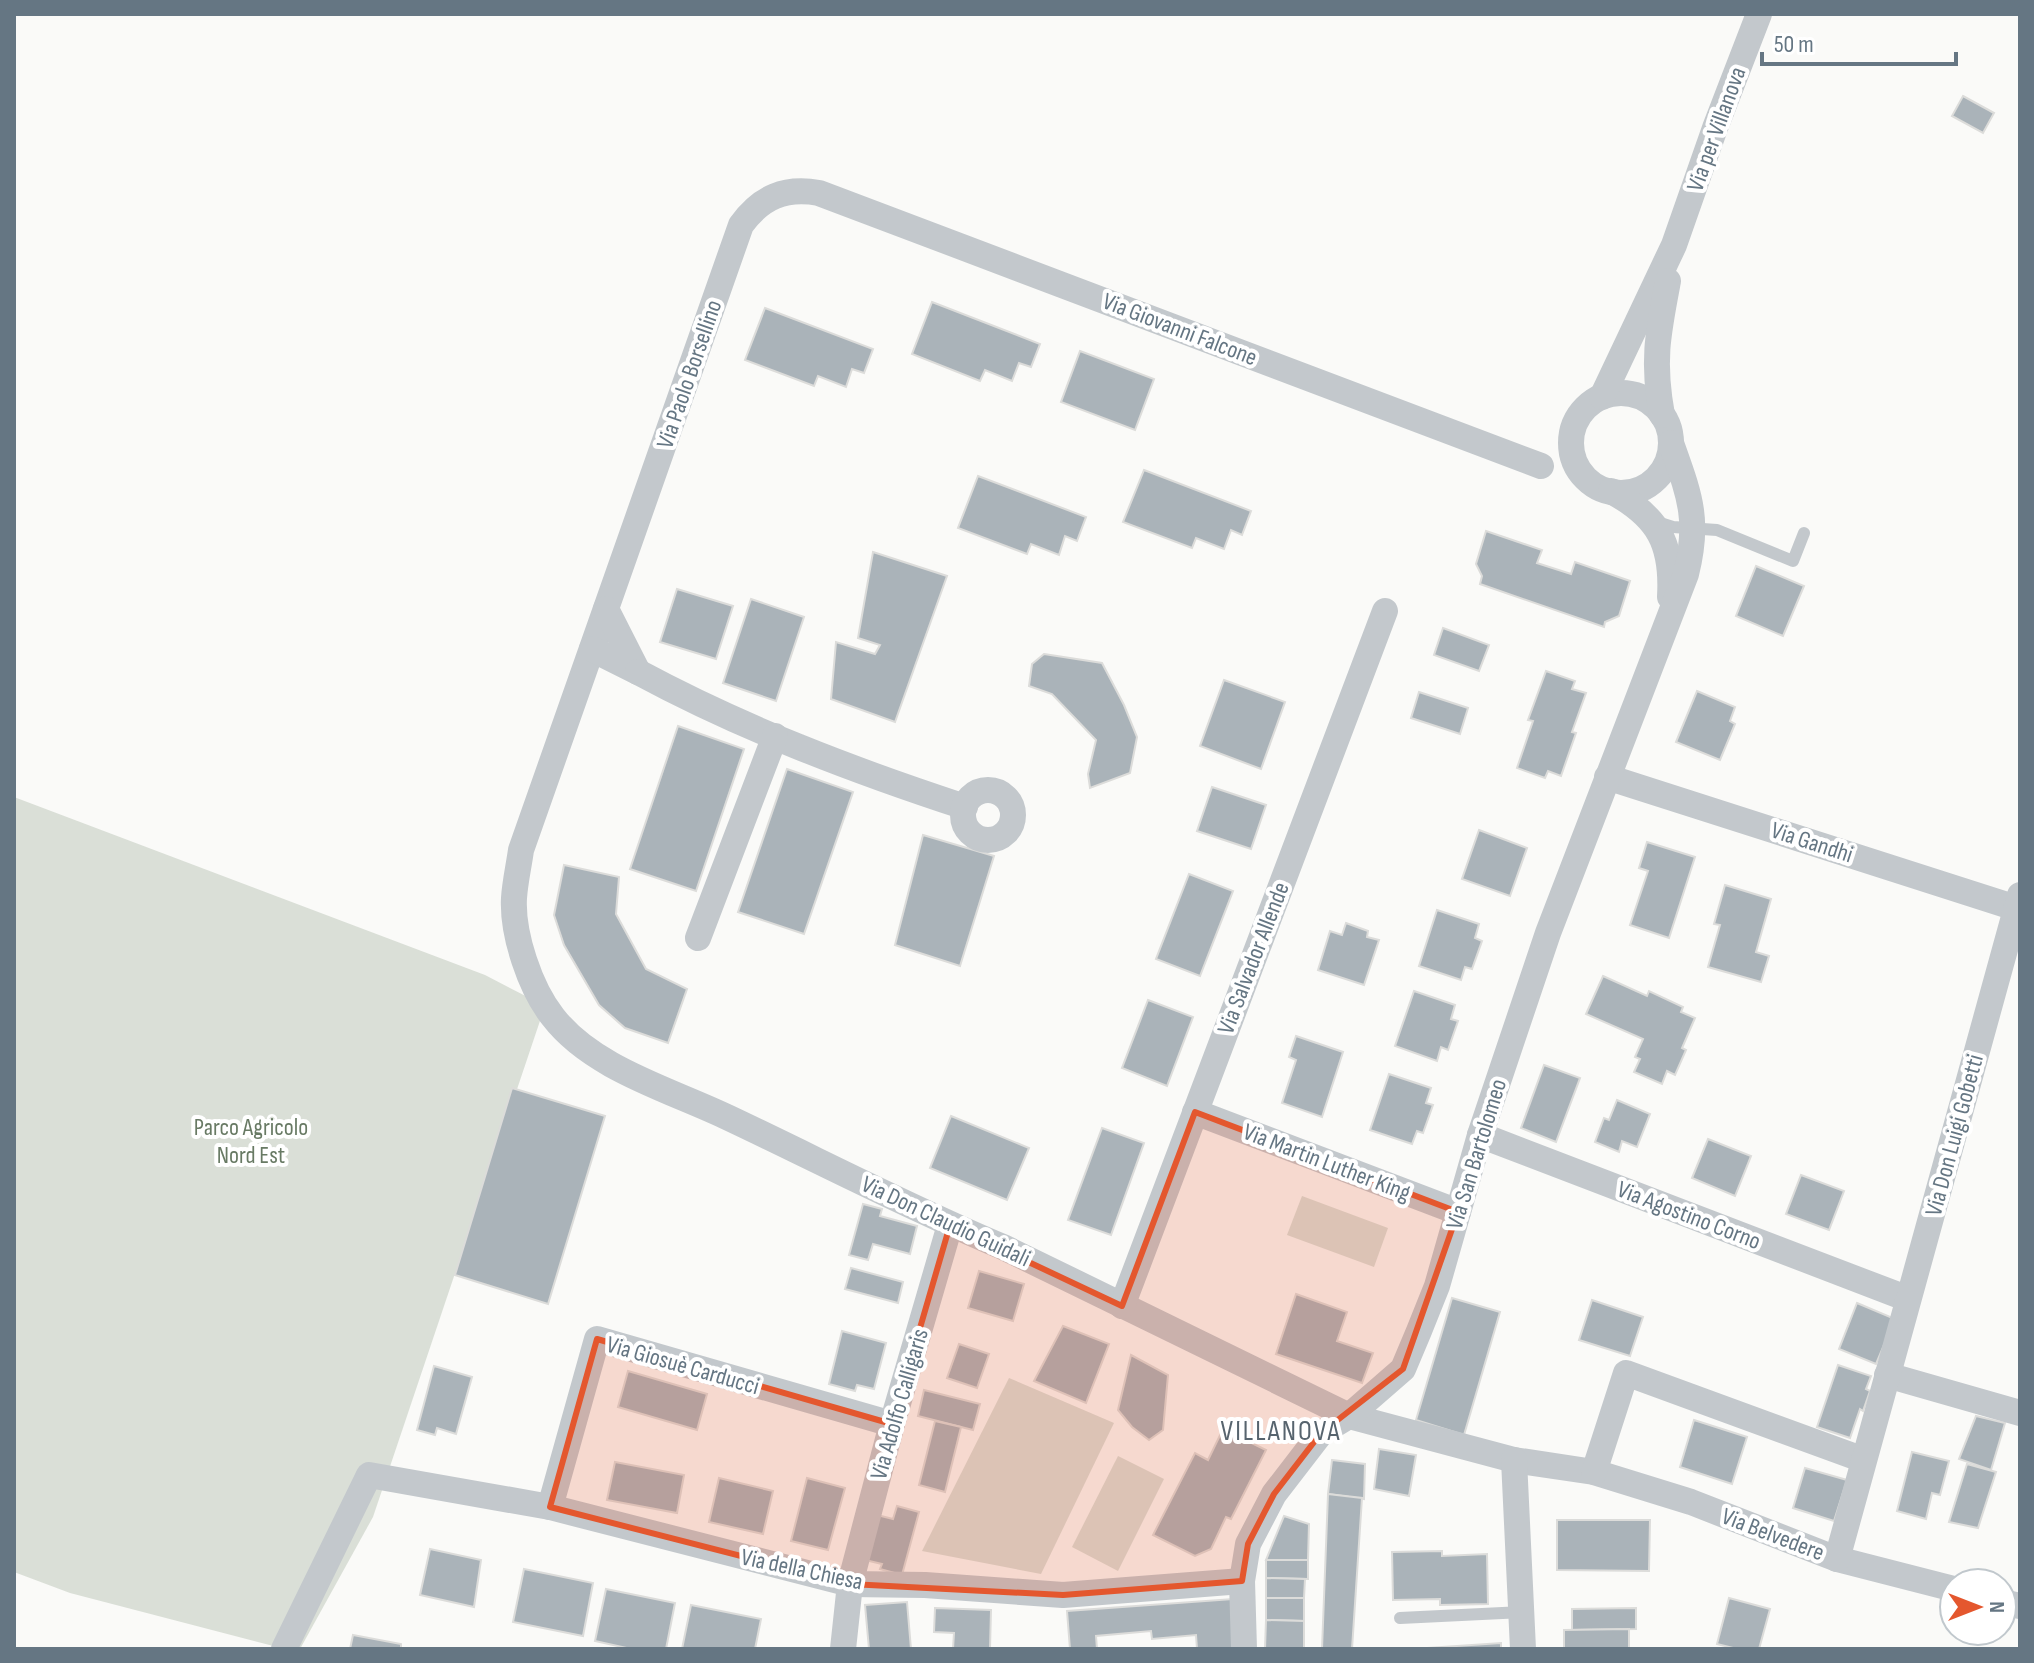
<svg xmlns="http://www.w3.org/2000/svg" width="2034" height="1663" viewBox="0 0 2034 1663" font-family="'Sofia Sans Condensed',sans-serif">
<rect width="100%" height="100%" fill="#fafaf8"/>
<g fill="#dadfd7">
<polygon points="14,797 485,975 545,1006 373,1517 300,1649 285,1649 70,1593 14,1572"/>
<polygon points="1302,1196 1388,1228 1374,1267 1287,1235"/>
<polygon points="1009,1378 1114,1423 1041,1574 922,1551"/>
<polygon points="1118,1456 1164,1479 1118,1571 1072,1547"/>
</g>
<g fill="#aab3b9" stroke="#dcdcda" stroke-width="2">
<polygon points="1963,96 1994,113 1983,133 1952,116"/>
<polygon points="932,302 1040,344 1031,367 1019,363 1012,381 985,370 980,381 912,354"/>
<polygon points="765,308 873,349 864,373 852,369 846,387 818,376 814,386 745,360"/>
<polygon points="1080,351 1154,379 1135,430 1061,402"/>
<polygon points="1144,470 1251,511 1242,535 1231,530 1224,549 1196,538 1192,548 1123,522"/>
<polygon points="978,476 1086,517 1077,541 1065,536 1059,555 1031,544 1027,554 958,528"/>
<polygon points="1486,531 1542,550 1537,563 1571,574 1575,562 1630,581 1619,616 1605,622 1604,627 1480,584 1482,576 1476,564"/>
<polygon points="873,552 947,576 895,722 831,699 836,642 875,654 880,645 858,638"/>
<polygon points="1756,566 1804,586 1783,636 1736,616"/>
<polygon points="677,589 733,606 716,659 660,642"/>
<polygon points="751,599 804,617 776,701 723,683"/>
<polygon points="1443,628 1489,645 1479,671 1434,655"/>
<polygon points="1044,654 1102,663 1124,705 1137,737 1130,773 1090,788 1088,774 1096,740 1052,694 1029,686 1032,664"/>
<polygon points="1546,671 1575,681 1572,689 1586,693 1572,732 1576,733 1561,776 1548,771 1545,778 1517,768 1533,721 1528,720"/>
<polygon points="1224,680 1285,702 1261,769 1200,746"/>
<polygon points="1697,691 1735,707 1730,721 1735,724 1720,760 1676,742"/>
<polygon points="1419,692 1468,708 1460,734 1411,718"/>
<polygon points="678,726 744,749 696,891 630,869"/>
<polygon points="787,769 853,792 804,934 738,912"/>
<polygon points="1212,787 1266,805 1251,849 1197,831"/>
<polygon points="1479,830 1527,848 1510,896 1462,879"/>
<polygon points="923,835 994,856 960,966 895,945"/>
<polygon points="1647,842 1695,857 1669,938 1630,925 1648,871 1639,868"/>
<polygon points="564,865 619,877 616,914 646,969 687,989 668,1043 625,1028 599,1005 564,945 554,915"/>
<polygon points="1189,874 1233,891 1200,976 1156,959"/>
<polygon points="1725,885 1771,899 1756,952 1769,956 1761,982 1708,967 1720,925 1714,924"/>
<polygon points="1437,910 1479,924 1475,938 1482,941 1472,969 1465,967 1461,980 1419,966"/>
<polygon points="1346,923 1368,931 1367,937 1379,940 1364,985 1318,970 1330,931 1342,935"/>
<polygon points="1603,976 1647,996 1649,991 1683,1007 1681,1012 1695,1018 1682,1048 1686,1050 1675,1075 1667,1071 1662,1084 1634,1072 1640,1059 1635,1057 1643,1039 1586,1014"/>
<polygon points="1414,991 1455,1005 1451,1019 1458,1021 1448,1050 1441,1047 1437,1061 1395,1046"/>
<polygon points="1148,1000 1193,1017 1167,1086 1122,1068"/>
<polygon points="1296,1036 1343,1052 1322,1117 1282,1103 1296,1060 1289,1057"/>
<polygon points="1544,1065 1580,1078 1556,1142 1521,1128"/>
<polygon points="1389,1074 1431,1088 1426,1103 1433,1105 1423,1133 1417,1131 1412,1144 1370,1130"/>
<polygon points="512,1088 605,1116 548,1304 455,1275"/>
<polygon points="1617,1100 1650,1114 1637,1147 1622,1141 1619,1152 1595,1142 1604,1118 1609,1120"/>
<polygon points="951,1116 1029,1148 1007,1200 930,1168"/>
<polygon points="1102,1128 1144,1143 1111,1235 1068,1220"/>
<polygon points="1708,1139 1751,1156 1735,1196 1692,1178"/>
<polygon points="1801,1175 1844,1191 1829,1230 1786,1214"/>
<polygon points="863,1204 882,1209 880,1216 917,1226 910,1254 873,1244 868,1260 849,1255"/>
<polygon points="851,1268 903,1282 898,1303 845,1289"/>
<polygon points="979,1271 1024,1284 1013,1321 968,1308"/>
<polygon points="1296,1294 1347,1312 1337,1341 1373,1353 1362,1383 1276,1354"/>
<polygon points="1452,1298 1500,1312 1464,1435 1416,1420"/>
<polygon points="1592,1300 1643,1317 1630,1356 1579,1340"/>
<polygon points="1857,1303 1895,1319 1876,1364 1839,1349"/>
<polygon points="1063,1326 1109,1344 1086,1403 1034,1381"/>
<polygon points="842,1331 886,1343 874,1389 857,1385 855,1391 829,1384"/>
<polygon points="959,1344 989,1354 977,1388 947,1378"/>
<polygon points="1131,1355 1168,1375 1163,1430 1149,1440 1132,1427 1118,1410"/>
<polygon points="1838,1365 1871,1376 1866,1389 1870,1391 1863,1411 1860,1409 1850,1438 1817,1427"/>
<polygon points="434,1366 472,1377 456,1434 437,1428 435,1435 417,1430"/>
<polygon points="628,1371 707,1394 697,1430 618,1407"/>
<polygon points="924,1390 980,1404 973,1430 918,1416"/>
<polygon points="1976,1416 2005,1423 1991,1470 1959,1459"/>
<polygon points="1694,1420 1747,1437 1732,1484 1680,1467"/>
<polygon points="935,1421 961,1427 945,1492 919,1485"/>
<polygon points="1223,1429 1266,1450 1231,1519 1226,1517 1211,1549 1195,1556 1153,1535 1195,1453 1208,1460"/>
<polygon points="1379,1449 1416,1455 1409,1496 1374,1489"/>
<polygon points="1912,1452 1949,1461 1940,1495 1932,1493 1926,1519 1897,1511"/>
<polygon points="1332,1460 1365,1464 1364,1499 1328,1494"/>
<polygon points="615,1462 684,1475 677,1513 607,1500"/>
<polygon points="1967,1464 1996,1472 1978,1528 1949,1522"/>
<polygon points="1805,1468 1847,1480 1834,1521 1793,1508"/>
<polygon points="719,1478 773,1491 763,1534 709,1522"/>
<polygon points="807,1478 845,1488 828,1550 791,1541"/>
<polygon points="1328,1494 1362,1498 1352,1649 1322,1649"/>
<polygon points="897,1506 919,1512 902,1575 880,1569 882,1564 865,1560 877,1515 893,1519"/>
<polygon points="1284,1516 1309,1524 1308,1560 1266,1560"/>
<polygon points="1557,1520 1650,1520 1649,1571 1557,1570"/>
<polygon points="430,1549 481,1560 474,1607 420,1595"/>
<polygon points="1442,1551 1442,1556 1487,1554 1488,1604 1440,1605 1440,1599 1393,1600 1392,1552"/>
<polygon points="1266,1560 1308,1560 1308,1579 1266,1578"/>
<polygon points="524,1569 593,1583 583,1636 513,1622"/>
<polygon points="1266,1578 1305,1579 1304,1598 1266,1598"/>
<polygon points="606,1589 675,1603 666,1649 631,1649 595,1641"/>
<polygon points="1266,1598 1304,1598 1304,1621 1266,1620"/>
<polygon points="1729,1598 1770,1609 1759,1649 1737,1649 1717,1644"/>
<polygon points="1233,1599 1236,1649 1197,1649 1196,1635 1152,1639 1151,1631 1096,1636 1097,1649 1070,1649 1067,1611"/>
<polygon points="907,1602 911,1649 869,1649 865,1605"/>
<polygon points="691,1605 761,1619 755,1649 682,1649"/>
<polygon points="935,1608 991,1610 990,1649 953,1649 954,1633 934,1632"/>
<polygon points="1636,1608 1636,1629 1572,1630 1572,1609"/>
<polygon points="1266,1620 1304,1621 1304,1649 1265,1649"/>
<polygon points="1629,1629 1629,1648 1564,1648 1564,1630"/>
<polygon points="353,1635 401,1644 401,1649 350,1649"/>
<polygon points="1501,1643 1501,1649 1412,1649"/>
</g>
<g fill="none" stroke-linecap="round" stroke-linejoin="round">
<g stroke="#c3c8cc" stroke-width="12">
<polyline points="1657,522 1673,527 1717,530 1793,561 1804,533"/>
<polyline points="1400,1618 1523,1612"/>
</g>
<g stroke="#c3c8cc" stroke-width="26">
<circle cx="1621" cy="443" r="50"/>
<polyline points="1602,397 1674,245 1715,128 1759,14"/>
<path d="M1662,415C1652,361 1658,333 1668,281"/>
<path d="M1541,466L819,193C785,187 761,197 741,225L521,850C519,865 515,882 514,898C512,934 530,988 553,1017C593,1069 671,1090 729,1118C820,1161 910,1208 1003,1247L1349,1416L1514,1460L1594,1472L1691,1502L1837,1559L1954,1589"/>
<path d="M1611,491C1659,517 1673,544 1670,597"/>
<polyline points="592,649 638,672 606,609"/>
<path d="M638,672C742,728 852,770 965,807"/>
<polyline points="1607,777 2016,908"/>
<circle cx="988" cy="815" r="25"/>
<polyline points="698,938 775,736"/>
<polyline points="1195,1112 1458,1212"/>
<polyline points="1480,1135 1898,1295"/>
<polyline points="1122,1306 1385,611"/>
<polyline points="1887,1375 2020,1413"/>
<polyline points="1514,1460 1523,1649"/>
<polyline points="1594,1472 1626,1373 1853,1456"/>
<polyline points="550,1507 597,1339 892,1424"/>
<polyline points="1837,1559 2020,895"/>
<polyline points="2002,1602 2020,1606"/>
<polyline points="284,1649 369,1475 550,1507 850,1584 925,1585 1063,1595 1242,1581"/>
<polyline points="843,1649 850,1584 892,1424 950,1225"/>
<path d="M1244,1649L1242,1581L1248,1544L1274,1494L1321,1433L1349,1416L1403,1369L1419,1331L1437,1286L1480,1135L1548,933L1686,574C1700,519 1689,494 1671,443"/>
</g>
</g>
<path fill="#e4572e" fill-opacity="0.2" stroke="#e4572e" stroke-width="6" stroke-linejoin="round" d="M1195,1112L1458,1212L1403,1369L1321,1433L1274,1494L1248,1544L1242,1581L1063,1595L850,1584L550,1507L597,1339L892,1424L950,1225L1122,1306Z"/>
<g text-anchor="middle" stroke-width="8" stroke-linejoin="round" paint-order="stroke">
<g font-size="24" fill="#657683" stroke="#fff">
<text transform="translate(1716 129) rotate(-70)" y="8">Via per Villanova</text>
<text transform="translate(1180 329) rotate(21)" y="8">Via Giovanni Falcone</text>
<text transform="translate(689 374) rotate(-71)" y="8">Via Paolo Borsellino</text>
<text transform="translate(1812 842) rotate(18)" y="8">Via Gandhi</text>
<text transform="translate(1253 958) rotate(-69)" y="8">Via Salvador Allende</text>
<text transform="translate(1954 1135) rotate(-75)" y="8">Via Don Luigi Gobetti</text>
<text transform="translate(1476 1154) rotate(-73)" y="8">Via San Bartolomeo</text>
<text transform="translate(1327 1162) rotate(21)" y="8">Via Martin Luther King</text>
<text transform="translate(1689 1215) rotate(21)" y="8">Via Agostino Corno</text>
<text transform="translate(946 1221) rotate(25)" y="8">Via Don Claudio Guidali</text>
<text transform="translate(683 1365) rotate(16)" y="8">Via Giosuè Carducci</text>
<text transform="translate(899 1404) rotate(-74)" y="8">Via Adolfo Calligaris</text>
<text transform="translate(1773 1534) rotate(21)" y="8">Via Belvedere</text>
<text transform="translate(802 1569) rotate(12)" y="8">Via della Chiesa</text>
</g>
<g font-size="24" fill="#687a64" stroke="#fff">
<text x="251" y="1135">Parco Agricolo<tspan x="251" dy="28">Nord Est</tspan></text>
</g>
<g font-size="28" letter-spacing="2" fill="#57646e" stroke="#fff">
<text x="1281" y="1440">VILLANOVA</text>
</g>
</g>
<rect width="2034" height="1663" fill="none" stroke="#657683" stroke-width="32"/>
<g transform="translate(1978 1607) rotate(90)"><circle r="38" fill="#ffffff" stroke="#c1c8cd" stroke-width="2"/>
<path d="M0-6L14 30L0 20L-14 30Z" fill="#e4572e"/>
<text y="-12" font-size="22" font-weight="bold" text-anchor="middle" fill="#657683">N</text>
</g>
<path d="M1762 52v12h194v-12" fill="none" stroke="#657683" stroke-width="4"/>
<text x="1774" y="52" font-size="24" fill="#657683" stroke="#ffffff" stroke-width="6" paint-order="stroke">50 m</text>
</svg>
